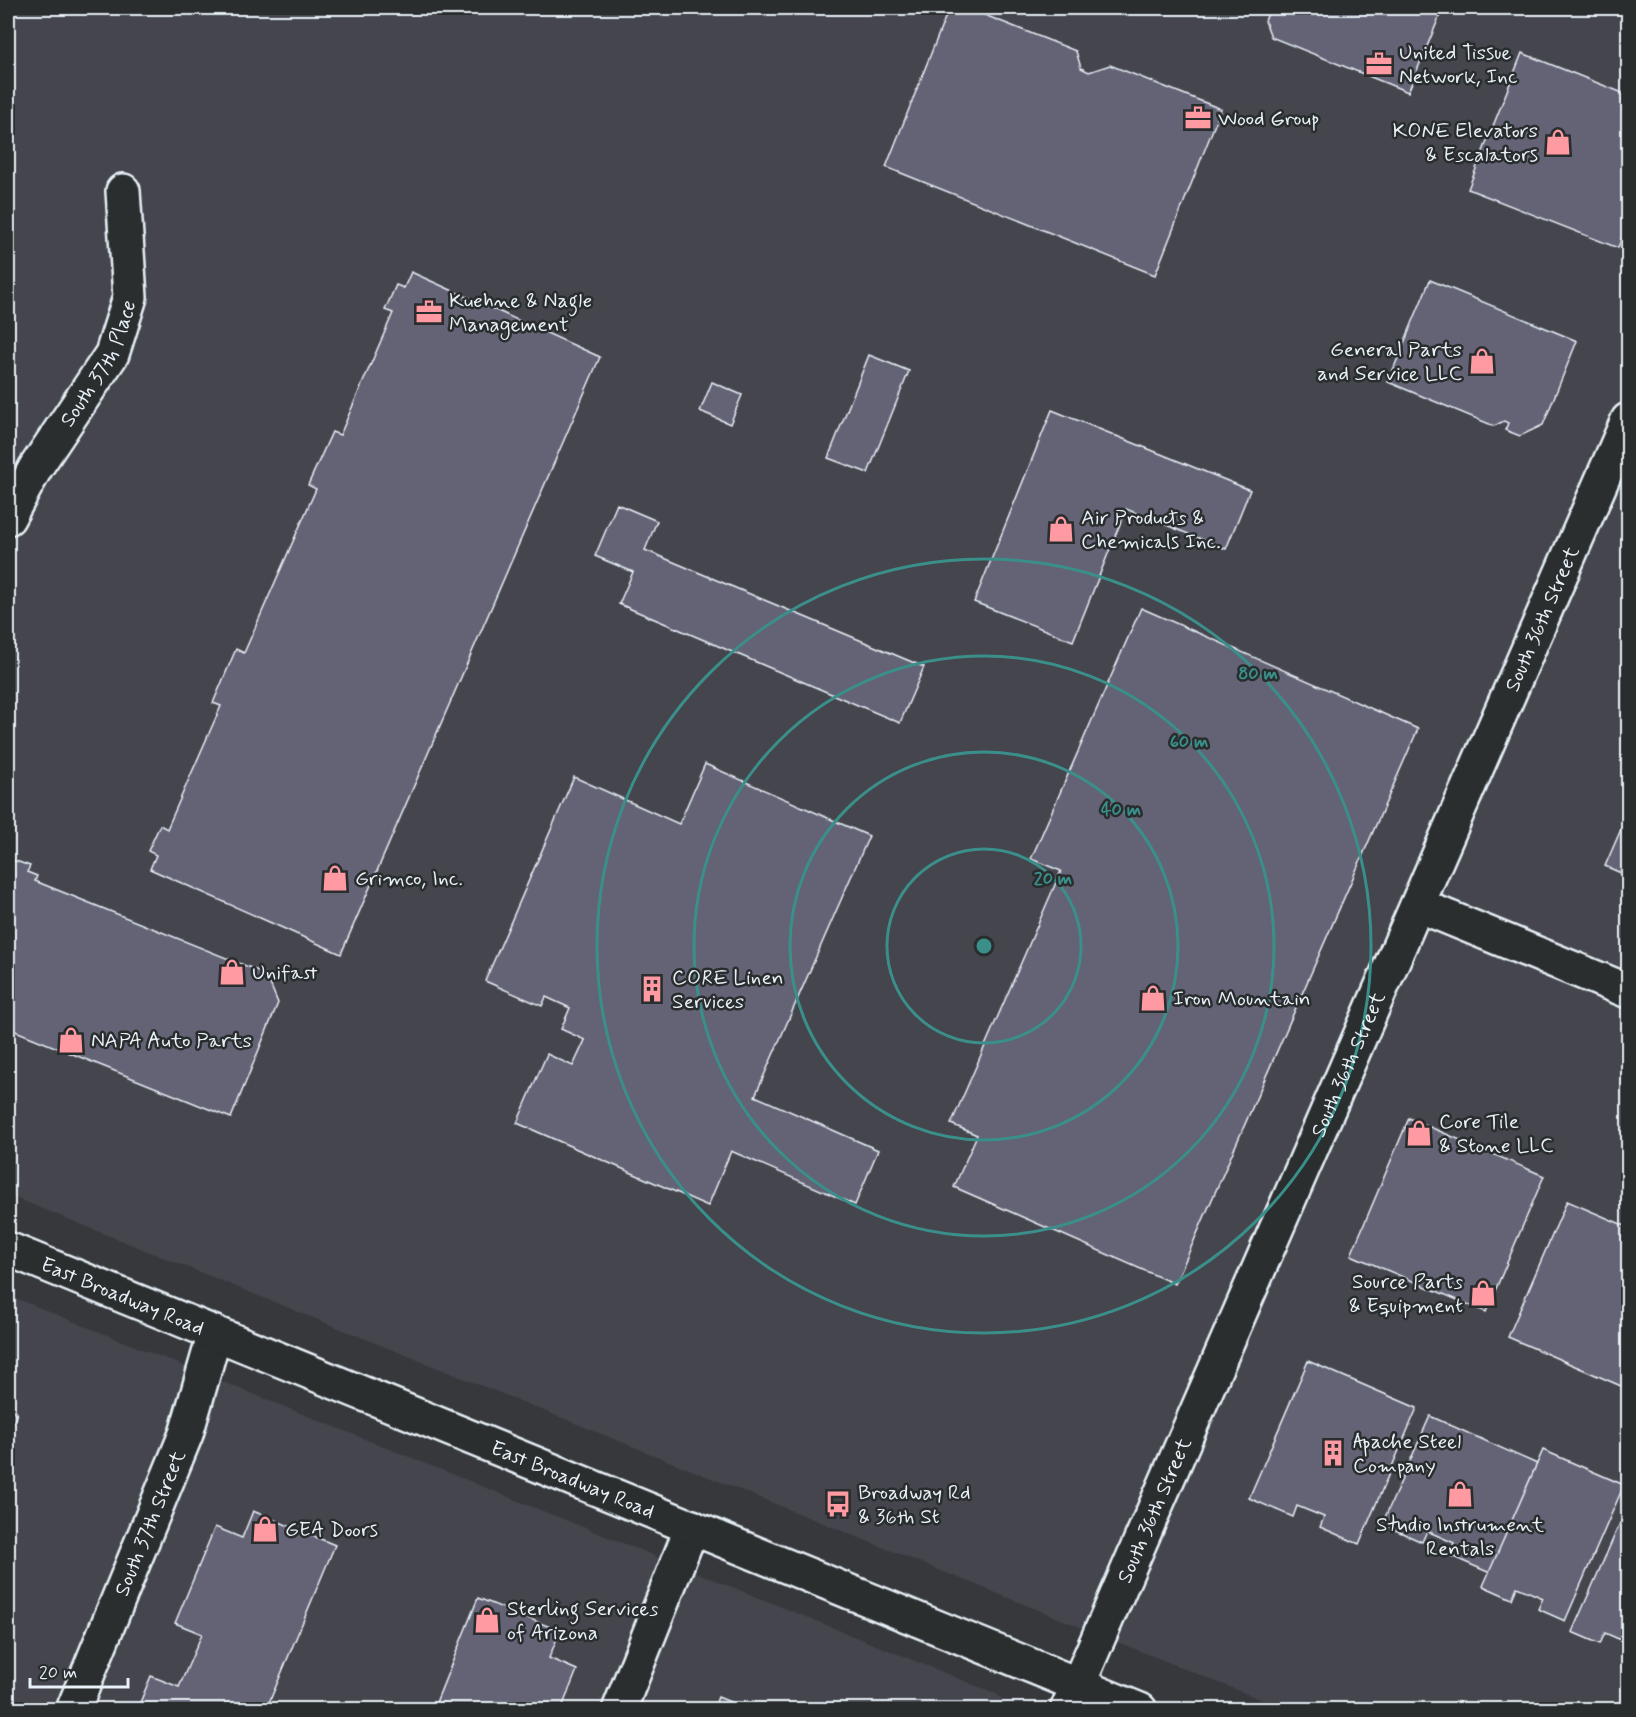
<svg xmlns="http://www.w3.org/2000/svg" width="1636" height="1717" viewBox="0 0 1636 1717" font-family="Mynerve,sans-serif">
<rect width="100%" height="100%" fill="#36383c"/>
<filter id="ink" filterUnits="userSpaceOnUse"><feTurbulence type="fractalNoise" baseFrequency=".0167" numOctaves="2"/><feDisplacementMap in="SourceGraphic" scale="12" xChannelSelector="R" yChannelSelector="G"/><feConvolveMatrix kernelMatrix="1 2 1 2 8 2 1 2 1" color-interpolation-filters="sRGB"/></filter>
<g filter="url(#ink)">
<g fill="#44454d">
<polygon points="8,8 1628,8 1628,1709 1284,1709 8,1195"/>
<polygon points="8,1295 997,1694 1011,1709 8,1709"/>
</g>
<g fill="#646375" stroke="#e8f1f8" stroke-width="1.5">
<polygon points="949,8 967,8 1076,51 1081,68 1089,72 1110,65 1221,109 1155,275 886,167"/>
<polygon points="1270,8 1443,8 1408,92 1271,37 1265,21"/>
<polygon points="1522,53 1628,95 1628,220 1618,248 1468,189"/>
<polygon points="411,272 600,357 341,954 150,869 156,855 148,851 160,825 167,829 221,706 213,703 236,649 244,653 316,489 308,485 332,432 340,435 393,313 385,310 396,285 404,288"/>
<polygon points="1430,280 1577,341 1543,425 1520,436 1505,430 1508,423 1504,421 1494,426 1388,382"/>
<polygon points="869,355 909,371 868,473 828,458"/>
<polygon points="712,382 742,395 730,424 700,411"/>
<polygon points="1052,410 1250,490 1226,549 1126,509 1073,641 974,602"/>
<polygon points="617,504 657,521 645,550 924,667 900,723 619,604 633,572 595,556"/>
<polygon points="1141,608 1418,729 1175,1284 954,1187 977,1135 951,1124 1061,871 1031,859"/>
<polygon points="705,764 869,836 755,1096 878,1150 855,1205 731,1151 708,1206 517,1123 547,1054 573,1066 585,1040 561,1029 570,1008 546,997 542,1006 485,981 574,777 679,824"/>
<polygon points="1628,813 1628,876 1605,866"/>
<polygon points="13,860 30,866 27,872 37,876 35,881 266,974 278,1003 231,1118 8,1028 8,870 9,870"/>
<polygon points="1409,1118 1544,1176 1486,1312 1351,1255"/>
<polygon points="1567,1201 1628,1227 1628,1389 1508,1337"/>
<polygon points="1308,1361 1417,1408 1359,1544 1320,1527 1324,1517 1297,1506 1293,1517 1249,1498"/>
<polygon points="8,1409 17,1413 8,1437"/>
<polygon points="1430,1416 1537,1464 1490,1573 1449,1555 1454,1543 1427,1531 1422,1542 1382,1524"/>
<polygon points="1543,1450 1624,1485 1565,1621 1538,1609 1543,1598 1517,1587 1512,1599 1483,1586"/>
<polygon points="253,1511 335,1545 266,1710 137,1710 151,1676 179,1687 202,1634 175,1623 215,1527 242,1538"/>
<polygon points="1620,1523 1628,1526 1628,1643 1605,1633 1600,1644 1572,1632"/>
<polygon points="478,1598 560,1631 549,1658 577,1670 561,1710 433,1710"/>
<polygon points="718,1697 750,1710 713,1710"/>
</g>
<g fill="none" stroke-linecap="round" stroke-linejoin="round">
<g stroke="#e8f1f8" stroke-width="38">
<g id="minor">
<path id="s1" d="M8,518L36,467L112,354L130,297L123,191"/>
<polyline points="1418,905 1628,991"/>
<path id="s2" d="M73,1710L186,1434L215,1333"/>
<polyline points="619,1710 692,1527"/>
<path id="s3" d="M1067,1710L1628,420"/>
</g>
</g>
<g stroke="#e8f1f8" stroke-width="38">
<g id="secondary">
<path id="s4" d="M8,1249L1140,1710"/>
</g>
</g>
<use href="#minor" stroke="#2a2d2e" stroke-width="33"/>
<use href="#secondary" stroke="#2a2d2e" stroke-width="33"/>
</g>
</g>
<g fill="none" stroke="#3a8f8a" stroke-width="3">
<circle cx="984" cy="946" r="97"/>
<circle cx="984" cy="946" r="194"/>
<circle cx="984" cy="946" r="290"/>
<circle cx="984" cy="946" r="387"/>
</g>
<defs>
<g id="office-bare" transform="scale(2.07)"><path d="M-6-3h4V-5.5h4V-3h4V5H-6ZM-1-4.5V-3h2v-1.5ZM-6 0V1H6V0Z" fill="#ff9aa2" stroke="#2a2d2e" stroke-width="2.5" paint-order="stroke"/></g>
<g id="shop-bare" transform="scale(2.07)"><path d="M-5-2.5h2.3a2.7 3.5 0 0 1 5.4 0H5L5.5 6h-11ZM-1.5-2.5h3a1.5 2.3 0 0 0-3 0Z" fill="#ff9aa2" stroke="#2a2d2e" stroke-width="2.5" paint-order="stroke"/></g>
<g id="building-bare" transform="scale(2.07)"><path d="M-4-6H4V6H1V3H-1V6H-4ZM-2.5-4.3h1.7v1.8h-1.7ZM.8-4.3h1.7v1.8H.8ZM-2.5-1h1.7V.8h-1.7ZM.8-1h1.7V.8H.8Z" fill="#ff9aa2" stroke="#2a2d2e" stroke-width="2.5" paint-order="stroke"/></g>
<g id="bus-bare" transform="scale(2.07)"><path d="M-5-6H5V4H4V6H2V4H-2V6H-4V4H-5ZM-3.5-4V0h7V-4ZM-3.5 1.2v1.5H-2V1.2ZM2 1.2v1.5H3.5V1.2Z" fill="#ff9aa2" stroke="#2a2d2e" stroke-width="2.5" paint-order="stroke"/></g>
</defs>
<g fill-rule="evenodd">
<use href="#office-bare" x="1379" y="64"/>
<use href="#office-bare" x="1198" y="118"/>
<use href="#shop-bare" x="1558" y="142"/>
<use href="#office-bare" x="429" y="312"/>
<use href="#shop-bare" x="1482" y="361"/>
<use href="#shop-bare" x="1061" y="529"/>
<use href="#shop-bare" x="335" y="878"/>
<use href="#shop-bare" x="232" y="972"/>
<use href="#building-bare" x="652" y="989"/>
<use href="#shop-bare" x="1153" y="998"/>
<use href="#shop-bare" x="71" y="1040"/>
<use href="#shop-bare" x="1419" y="1133"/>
<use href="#shop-bare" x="1483" y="1293"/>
<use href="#building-bare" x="1333" y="1453"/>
<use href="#shop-bare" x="1460" y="1494"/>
<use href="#bus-bare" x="838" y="1504"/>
<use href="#shop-bare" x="265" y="1529"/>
<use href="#shop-bare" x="487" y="1620"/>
</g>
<g text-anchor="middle" stroke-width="5" stroke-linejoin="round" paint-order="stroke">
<g font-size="21" fill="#e8f1f8" stroke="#2a2d2e" text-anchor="start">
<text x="1399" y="59">United Tissue<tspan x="1399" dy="24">Network, Inc</tspan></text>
<text x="1218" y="125">Wood Group</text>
<text x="1538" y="137" text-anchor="end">KONE Elevators<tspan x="1538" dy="24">&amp; Escalators</tspan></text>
<text x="449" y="307">Kuehne &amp; Nagle<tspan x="449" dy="24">Management</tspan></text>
<text x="1462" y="356" text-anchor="end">General Parts<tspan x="1462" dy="24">and Service LLC</tspan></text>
<text x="1081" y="524">Air Products &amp;<tspan x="1081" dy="24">Chemicals Inc.</tspan></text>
<text x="355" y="885">Grimco, Inc.</text>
<text x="252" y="979">Unifast</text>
<text x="672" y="984">CORE Linen<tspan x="672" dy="24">Services</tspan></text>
<text x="1173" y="1005">Iron Mountain</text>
<text x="91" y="1047">NAPA Auto Parts</text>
<text x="1439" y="1128">Core Tile<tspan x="1439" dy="24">&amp; Stone LLC</tspan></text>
<text x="1463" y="1288" text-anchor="end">Source Parts<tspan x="1463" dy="24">&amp; Equipment</tspan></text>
<text x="1353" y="1448">Apache Steel<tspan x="1353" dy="24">Company</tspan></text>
<text x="858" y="1499">Broadway Rd<tspan x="858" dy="24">&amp; 36th St</tspan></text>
<text x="1460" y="1531" text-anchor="middle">Studio Instrument<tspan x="1460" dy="24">Rentals</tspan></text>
<text x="285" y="1536">GEA Doors</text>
<text x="507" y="1615">Sterling Services<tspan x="507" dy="24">of Arizona</tspan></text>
</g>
<g font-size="21" fill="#e8f1f8" stroke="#2a2d2e">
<text dy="7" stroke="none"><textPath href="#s1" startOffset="180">South 37th Place</textPath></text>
<text dy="7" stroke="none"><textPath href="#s3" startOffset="1190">South 36th Street</textPath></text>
<text dy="7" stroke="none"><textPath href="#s3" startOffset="704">South 36th Street</textPath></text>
<text dy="7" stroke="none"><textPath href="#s4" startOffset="124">East Broadway Road</textPath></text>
<text dy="7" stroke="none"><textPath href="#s4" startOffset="610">East Broadway Road</textPath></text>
<text dy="7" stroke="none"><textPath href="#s3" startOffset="218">South 36th Street</textPath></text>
<text dy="7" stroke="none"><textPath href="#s2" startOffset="202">South 37th Street</textPath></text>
</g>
</g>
<circle cx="984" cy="946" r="9" fill="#3a8f8a" stroke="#2a2d2e" stroke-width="3"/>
<g font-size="18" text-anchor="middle" font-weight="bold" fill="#3a8f8a" stroke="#2a2d2e" stroke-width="5" stroke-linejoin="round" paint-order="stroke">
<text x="1258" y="679">80 m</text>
<text x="1189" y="747">60 m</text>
<text x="1121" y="815">40 m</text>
<text x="1053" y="884">20 m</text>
</g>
<rect width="1636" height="1717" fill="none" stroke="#2a2d2e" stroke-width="30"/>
<rect x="15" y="15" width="1606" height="1687" fill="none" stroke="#e8f1f8" stroke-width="2" filter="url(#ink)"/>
<path d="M30 1678v9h98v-9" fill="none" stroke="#e8f1f8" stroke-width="3"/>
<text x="39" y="1678" font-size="18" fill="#e8f1f8" stroke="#2a2d2e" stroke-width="4.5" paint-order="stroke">20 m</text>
</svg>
